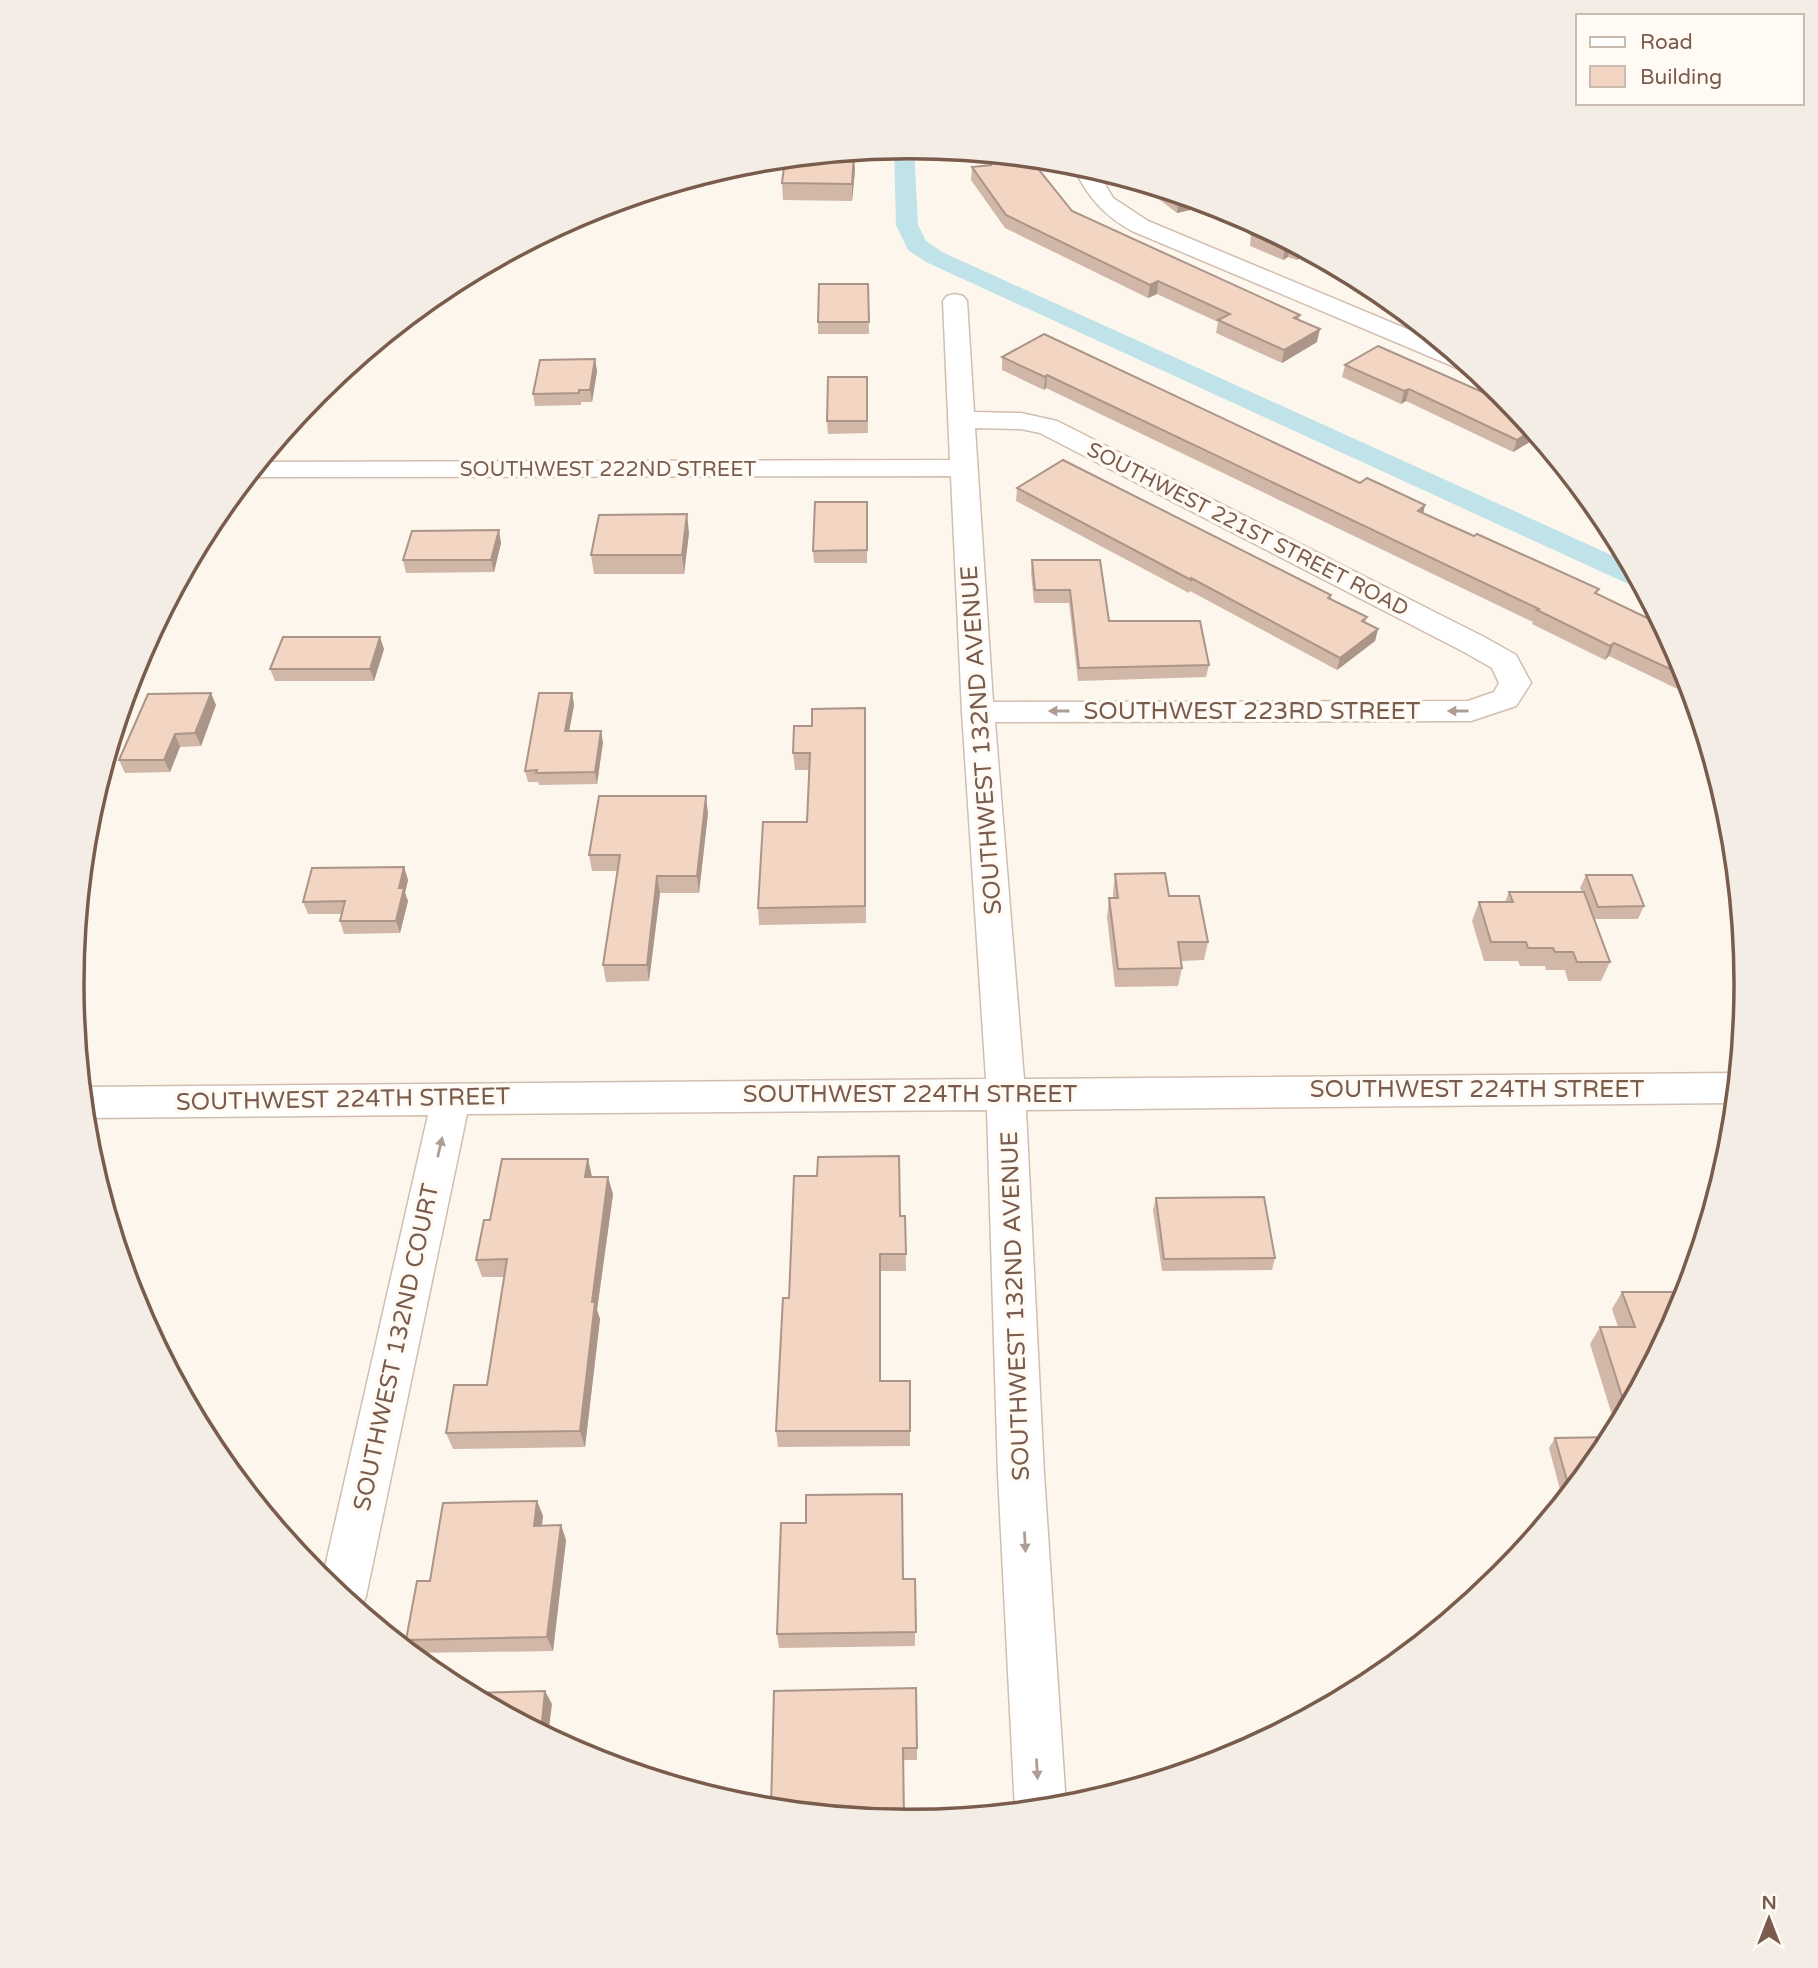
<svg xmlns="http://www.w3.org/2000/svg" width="1818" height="1968" viewBox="0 0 1818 1968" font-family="'Varela Round',sans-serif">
<rect width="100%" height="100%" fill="#fdf6ec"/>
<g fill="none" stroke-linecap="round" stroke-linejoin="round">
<polygon fill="#bfe3e8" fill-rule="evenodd" points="914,147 918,225 926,241 942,252 1629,563 1640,585 1626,583 926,262 908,250 896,225 894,148"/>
<g stroke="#d1beb0" stroke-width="3">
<g id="minor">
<path d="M1075,164L1097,170L1113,198L1148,221L1443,344L1473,369L1457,368L1132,231C1103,215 1087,196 1073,166Z"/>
<path d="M955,294L963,296L967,301L974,412L1021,413L1057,421L1486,638L1516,655L1531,683L1516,706L1471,721L995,722L1024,1079L1737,1073L1734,1103L1026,1110L1044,1474L1066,1806L1015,1811L998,1474L987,1110L467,1114L366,1596L360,1611L322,1580L428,1115L85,1118L82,1087L986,1079L962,712L951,476L247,477L260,462L950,460L943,301L947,296ZM975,428L1021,429L1040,433L1464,652L1492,668L1499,683L1494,692L1468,701L993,702Z"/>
</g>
</g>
<use href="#minor" fill="#fff" fill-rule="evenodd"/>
</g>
<g fill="#d1b7a8">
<polygon points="988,155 1039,160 1040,171 1072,211 1300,315 1299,320 1317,342 1282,363 1216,333 1218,322 1157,294 1148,298 1005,228 971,180 972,167 990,165"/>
<polygon points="855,170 852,201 783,200 782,183"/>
<polygon points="1136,182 1212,205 1177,213"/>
<polygon points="1263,228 1306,251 1297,260 1288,257 1283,260 1250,246 1251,234"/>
<polygon points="868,284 869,334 818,334 818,322"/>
<polygon points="1377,290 1396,306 1375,298"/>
<polygon points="1002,357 1425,505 1423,513 1597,595 1683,664 1692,696 1609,656 1605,660 1532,624 1533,622 1046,388 1044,390 1002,370"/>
<polygon points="595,359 597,371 592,402 581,402 581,405 535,406 533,394"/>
<polygon points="1345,365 1538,437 1513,452 1406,401 1401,404 1342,377"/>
<polygon points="867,377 868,433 828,434 827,421"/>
<polygon points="1573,479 1587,497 1569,489"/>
<polygon points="1017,488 1331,595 1331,599 1367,617 1365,622 1378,629 1375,641 1337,670 1190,591 1189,593 1016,501"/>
<polygon points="867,502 867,563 814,563 813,551"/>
<polygon points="689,533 684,574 594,574 591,555"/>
<polygon points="501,543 494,572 406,573 403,560"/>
<polygon points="1032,560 1109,621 1209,665 1206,677 1078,681 1069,603 1034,603 1031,573"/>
<polygon points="384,649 374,681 275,681 270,669"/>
<polygon points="572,693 574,705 569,731 603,742 597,784 539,785 538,782 528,782 525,771"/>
<polygon points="216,705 201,746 180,747 170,772 125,773 119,760"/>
<polygon points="865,708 866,923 759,925 758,908 807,822 809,770 795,770 793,753 812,726"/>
<polygon points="708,813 699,893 660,893 649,981 606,982 603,965 617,871 592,871 589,855"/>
<polygon points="404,867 408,880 405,893 408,901 400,933 344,934 340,921 342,914 308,914 303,902"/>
<polygon points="1115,874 1169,896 1208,942 1204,960 1181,961 1182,968 1178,986 1115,987 1107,917 1109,898 1113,898 1113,893"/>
<polygon points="1586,875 1644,906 1638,919 1594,919 1610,962 1601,981 1568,981 1565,970 1546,970 1545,966 1520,966 1518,961 1484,961 1472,921 1479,902 1505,902 1509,892 1582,892 1580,888"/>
<polygon points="588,1159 592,1177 613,1194 597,1310 600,1319 585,1447 453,1449 446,1433 487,1385 504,1277 482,1277 476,1260 490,1220"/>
<polygon points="1156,1198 1275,1258 1272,1270 1162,1271 1153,1210"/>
<polygon points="900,1216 905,1216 906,1271 881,1271 880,1381 910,1381 910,1446 778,1447 776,1431"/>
<polygon points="1622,1292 1681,1307 1616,1428 1590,1344 1600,1327 1618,1327 1612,1309"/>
<polygon points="1555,1438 1605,1449 1563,1501 1549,1448"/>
<polygon points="537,1501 543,1516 542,1526 561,1525 566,1540 553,1651 414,1653 406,1640 430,1581"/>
<polygon points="903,1579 915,1579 915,1646 779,1648 777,1634"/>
<polygon points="774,1691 917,1748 917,1760 903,1760"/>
</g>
<g fill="#aa9588">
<polygon points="854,153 855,170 852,201 852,184"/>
<polygon points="1191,199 1212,205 1177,213 1178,202"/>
<polygon points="1290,245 1288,257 1283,260 1285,248"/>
<polygon points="1299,248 1306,251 1297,260"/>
<polygon points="1158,281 1157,294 1148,298 1150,285"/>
<polygon points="1320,329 1317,342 1282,363 1284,350"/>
<polygon points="595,359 597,371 592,402 590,390"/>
<polygon points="1047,375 1046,388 1044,390 1045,377"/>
<polygon points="1409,389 1406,401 1401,404 1404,391"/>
<polygon points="1532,430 1538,437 1513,452 1517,440"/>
<polygon points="1425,505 1422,519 1418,511"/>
<polygon points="687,514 689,533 684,574 682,555"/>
<polygon points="499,530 501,543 494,572 491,560"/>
<polygon points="1378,629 1375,641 1337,670 1340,658"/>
<polygon points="380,637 384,649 374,681 370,669"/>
<polygon points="1614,643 1609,656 1605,660 1610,646"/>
<polygon points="211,693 216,705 201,746 195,733"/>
<polygon points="572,693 574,705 567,743 565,731"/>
<polygon points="601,731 603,742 597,784 595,772"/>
<polygon points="175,734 180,747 170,772 164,760"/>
<polygon points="706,796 708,813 699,893 697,876"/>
<polygon points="404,867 408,880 405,893 408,901 400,933 396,921 399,888"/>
<polygon points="657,876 660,893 649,981 647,965"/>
<polygon points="588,1159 592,1177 585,1177"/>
<polygon points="608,1177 613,1194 597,1310 600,1319 585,1447 580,1431 592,1302"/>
<polygon points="537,1501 543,1516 540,1541 534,1526"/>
<polygon points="561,1525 566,1540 553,1651 547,1637"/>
<polygon points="545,1691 552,1704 548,1736 541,1732"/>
</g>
<g fill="#f3d5c3" stroke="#aa9588" stroke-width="2">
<polygon points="841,153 854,153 852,184 782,183 785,159"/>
<polygon points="990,155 1039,160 1040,171 1072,211 1300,315 1294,318 1320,329 1284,350 1218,320 1230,314 1158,281 1150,285 1006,215 972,167 991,165"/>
<polygon points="1163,190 1191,199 1178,202"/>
<polygon points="1263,228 1299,248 1290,245 1285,248 1251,234"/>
<polygon points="819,284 868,284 869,322 818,322"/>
<polygon points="1044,334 1360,483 1367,478 1425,505 1418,511 1474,536 1477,534 1599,589 1595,593 1662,625 1683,664 1687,677 1614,643 1610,646 1537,610 1539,609 1047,375 1045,377 1002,357"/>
<polygon points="1378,346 1512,405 1532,430 1517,440 1409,389 1404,391 1345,365"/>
<polygon points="595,359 590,390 579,390 579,393 533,394 540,360"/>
<polygon points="828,377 867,377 867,421 827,421"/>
<polygon points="1063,460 1331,595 1328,598 1367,617 1362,621 1378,629 1340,658 1191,578 1191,580 1017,488"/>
<polygon points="815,502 867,502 867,550 813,551"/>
<polygon points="687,514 682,555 591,555 599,515"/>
<polygon points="499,530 491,560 403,560 412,531"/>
<polygon points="1032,560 1100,560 1109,621 1200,621 1209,665 1079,668 1070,590 1035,590"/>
<polygon points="283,637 380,637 370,669 270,669"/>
<polygon points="211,693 195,733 175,734 164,760 119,760 148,694"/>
<polygon points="539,693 572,693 565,731 601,731 595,772 536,773 537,770 525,771"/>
<polygon points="865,708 865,906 758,908 763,822 807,822 810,753 793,753 794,726 812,726 812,709"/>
<polygon points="599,796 706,796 697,876 657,876 647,965 603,965 620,855 589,855"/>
<polygon points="404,867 399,888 404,888 396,921 340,921 345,901 303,902 312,868"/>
<polygon points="1165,873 1169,896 1199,896 1208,942 1178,942 1182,968 1118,969 1109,898 1118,898 1115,874"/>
<polygon points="1586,875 1632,875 1644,906 1598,907"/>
<polygon points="1509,892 1584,892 1610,962 1577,962 1573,952 1555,952 1553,948 1528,948 1526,942 1491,942 1479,902 1513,902"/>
<polygon points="899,1156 900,1216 905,1216 906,1254 880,1254 880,1381 910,1381 910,1431 776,1431 783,1298 789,1298 794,1176 817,1176 818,1157"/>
<polygon points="502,1159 588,1159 585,1177 608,1177 592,1302 595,1302 580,1431 446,1433 454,1385 487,1385 507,1259 476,1260 484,1220 490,1220"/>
<polygon points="1264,1197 1275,1258 1164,1259 1156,1198"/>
<polygon points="1622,1292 1676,1292 1681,1307 1626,1409 1600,1327 1635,1327"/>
<polygon points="1612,1437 1605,1449 1570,1491 1555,1438"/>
<polygon points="902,1494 903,1579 915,1579 916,1632 777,1634 781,1523 806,1523 806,1495"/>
<polygon points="537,1501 534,1526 561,1525 547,1637 406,1640 417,1581 430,1581 443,1503"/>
<polygon points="916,1688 917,1748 903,1748 904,1821 771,1808 774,1691"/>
<polygon points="545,1691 541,1732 467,1693"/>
</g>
<defs><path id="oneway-solid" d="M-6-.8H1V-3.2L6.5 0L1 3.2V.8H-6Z" transform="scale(1.75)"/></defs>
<g fill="#af9d94">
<use href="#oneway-solid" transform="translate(1059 711) rotate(180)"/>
<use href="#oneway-solid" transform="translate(1458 711) rotate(180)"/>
<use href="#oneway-solid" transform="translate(440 1147) rotate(-77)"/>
<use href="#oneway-solid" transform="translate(1025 1542) rotate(87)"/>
<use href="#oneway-solid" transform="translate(1037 1769) rotate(87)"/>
</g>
<g text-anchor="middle" stroke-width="7" stroke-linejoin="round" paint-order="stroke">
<g font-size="21" fill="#7a5c4d" stroke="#fffaf3">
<text x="608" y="476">SOUTHWEST 222ND STREET</text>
<text transform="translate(1248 529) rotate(27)" y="7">SOUTHWEST 221ST STREET ROAD</text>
</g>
<g font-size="24" fill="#7a5c4d" stroke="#fffaf3">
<text x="1252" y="719">SOUTHWEST 223RD STREET</text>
<text transform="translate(981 740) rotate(-94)" y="8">SOUTHWEST 132ND AVENUE</text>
<text x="1477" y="1097">SOUTHWEST 224TH STREET</text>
<text x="910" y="1102">SOUTHWEST 224TH STREET</text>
<text transform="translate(343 1099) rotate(-1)" y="8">SOUTHWEST 224TH STREET</text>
<text transform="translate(1015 1306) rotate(-92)" y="8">SOUTHWEST 132ND AVENUE</text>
<text transform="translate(396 1347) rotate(-78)" y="8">SOUTHWEST 132ND COURT</text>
</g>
</g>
<path d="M0 0H1818V1968H0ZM84 984a825 825 0 1 1 1650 0a825 825 0 1 1-1650 0Z" fill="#f4ede6" fill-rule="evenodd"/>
<path fill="none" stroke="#7a5c4d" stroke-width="3.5" d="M84 984a825 825 0 1 1 1650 0a825 825 0 1 1-1650 0Z"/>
<rect x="1576" y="14" width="228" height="91" fill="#fffaf3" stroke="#cabbb1" stroke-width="2"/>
<rect x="1590" y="37" width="35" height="10" fill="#ffffff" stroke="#cabbb1" stroke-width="2"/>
<text x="1640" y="49" font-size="21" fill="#7a5c4d">Road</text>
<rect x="1590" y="66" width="35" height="21" fill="#f3d5c3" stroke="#cabbb1" stroke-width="2"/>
<text x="1640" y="84" font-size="21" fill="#7a5c4d">Building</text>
<g transform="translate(1769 1919)" stroke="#fffaf3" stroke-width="5" paint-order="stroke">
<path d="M0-5L12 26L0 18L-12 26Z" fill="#7a5c4d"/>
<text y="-10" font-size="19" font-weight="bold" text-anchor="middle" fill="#7a5c4d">N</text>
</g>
</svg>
